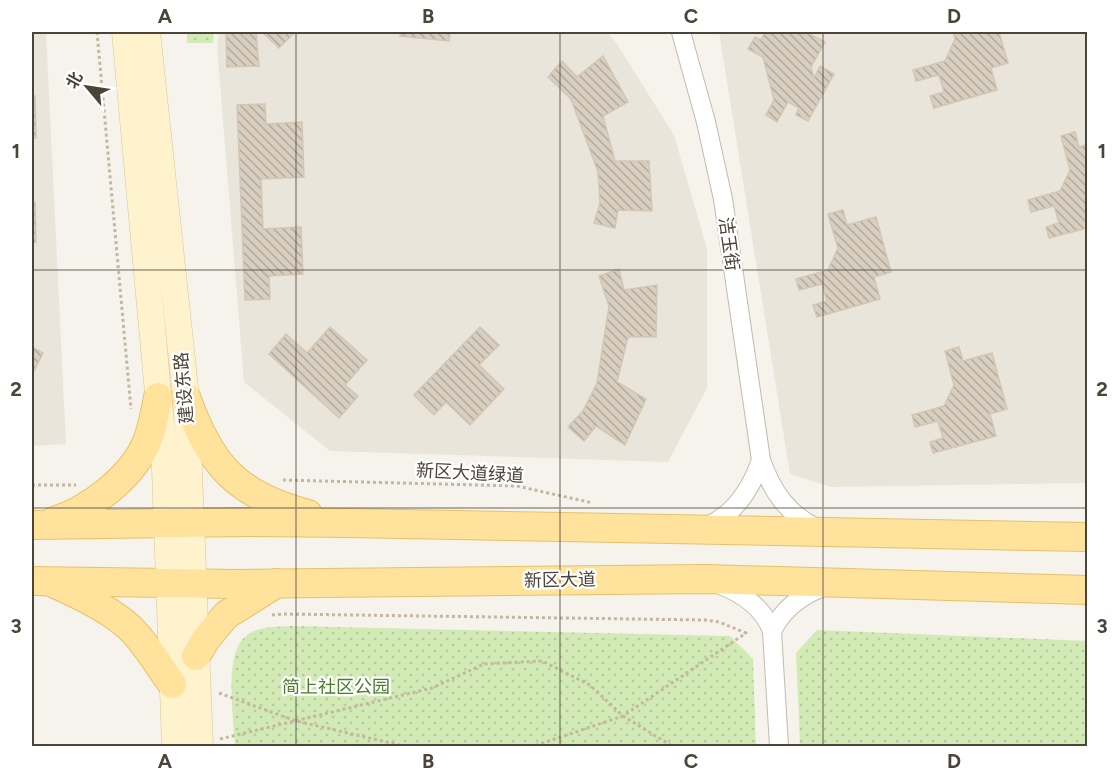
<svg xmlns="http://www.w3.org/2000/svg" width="1119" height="778" viewBox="0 0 1119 778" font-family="Figtree,'Noto Sans SC',sans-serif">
<defs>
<pattern id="park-dots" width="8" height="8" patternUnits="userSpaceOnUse" patternTransform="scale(1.5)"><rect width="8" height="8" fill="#d2eab5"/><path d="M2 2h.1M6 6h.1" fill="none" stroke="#b6ca9c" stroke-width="1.8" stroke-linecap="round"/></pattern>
<pattern id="building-back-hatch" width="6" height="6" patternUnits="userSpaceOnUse" patternTransform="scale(1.5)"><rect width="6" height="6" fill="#d8cfc1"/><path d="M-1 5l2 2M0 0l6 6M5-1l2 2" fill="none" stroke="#b1aa9e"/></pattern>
</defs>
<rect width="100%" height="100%" fill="#f6f3ec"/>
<g fill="#eae5da">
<polygon points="32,32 46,32 66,444 32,446"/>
<polygon points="219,32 607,32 617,44 674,135 707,249 707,388 668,462 330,451 244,382 217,46"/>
<polygon points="719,32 1087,32 1087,483 831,487 790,474"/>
</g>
<g fill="url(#park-dots)">
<polygon points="187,32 214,32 213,43 187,43"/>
<path d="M291,626L730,636L753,659L756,746H235C234,721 223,653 246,636C258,626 276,627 291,626Z"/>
<polygon points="817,630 1087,641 1087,746 800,746 796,653"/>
</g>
<g fill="url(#building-back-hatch)" stroke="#d3c7b4" stroke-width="1.5">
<polygon points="226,32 256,32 259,66 227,67"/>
<polygon points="236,32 250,32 243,38"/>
<polygon points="262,32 295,32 279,48"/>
<polygon points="401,32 450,32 449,41 400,36"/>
<polygon points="765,32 806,32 825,42 811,67 814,78 820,66 834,74 808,121 796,115 799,108 788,102 777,122 766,115 774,100 763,57 748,49 755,37 761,40"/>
<polygon points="953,32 999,32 1008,63 991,68 997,90 934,108 930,96 944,92 939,75 916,81 913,70 945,61 955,39"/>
<polygon points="603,56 628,102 603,116 615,161 649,161 652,211 618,210 615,228 594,223 600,203 598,172 571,99 548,77 562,61 577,77"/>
<polygon points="32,96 35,96 36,138 32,138"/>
<polygon points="265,104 266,124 302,122 304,177 261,179 263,229 301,227 303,274 269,276 270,299 245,300 237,105"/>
<polygon points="1075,132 1079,147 1088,144 1088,228 1049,238 1046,227 1059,223 1054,206 1031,212 1028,200 1060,191 1070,170 1061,136"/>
<polygon points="35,202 36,242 32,243 32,203"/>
<polygon points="843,210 847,225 876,217 891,272 874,277 880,299 817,317 813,305 827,301 822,284 799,290 796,279 828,270 838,248 828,214"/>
<polygon points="619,269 624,290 657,285 656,337 628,337 617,382 646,399 625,445 596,426 584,441 568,427 583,411 597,383 609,306 599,276"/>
<polygon points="330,327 367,360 345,385 358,396 339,418 269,354 286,334 307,353"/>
<polygon points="480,327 499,345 479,365 504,389 470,425 446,402 434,415 414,395"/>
<polygon points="32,347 43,353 32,375"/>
<polygon points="959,347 963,361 992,353 1007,409 990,414 996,436 933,453 930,442 943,438 938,421 915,427 912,415 944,406 954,385 945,351"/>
</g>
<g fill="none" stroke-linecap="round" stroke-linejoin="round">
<g stroke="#c2bbae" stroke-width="20">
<g id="minor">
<path d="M681,32L706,122L723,199L761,460C772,491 787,514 818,529"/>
<path d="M705,527C735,515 751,489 761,460"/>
<path d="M718,584C742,593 763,607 772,631L779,746"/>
<path d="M772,631C783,609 801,595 824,587"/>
</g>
</g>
<g stroke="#d6c79b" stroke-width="27">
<g id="secondary">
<polyline points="125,32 165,469 175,746"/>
<polyline points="147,32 186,397 200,746"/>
</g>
</g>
<g stroke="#e6c16a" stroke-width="30">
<g id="primary">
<path d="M186,397C210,465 236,495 308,514"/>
<path d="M54,521C87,511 130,479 145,446C152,431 155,414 158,397"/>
<polyline points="32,525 246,522 348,523 1088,537"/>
<polyline points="32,581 236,584 706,579 1088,590"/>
<path d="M55,584C80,595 109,609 129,627C146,643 158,665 172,684"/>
<polyline points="196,656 206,639 226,615 277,583"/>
</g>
</g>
<g stroke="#c4b79f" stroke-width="3" stroke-dasharray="3 3" stroke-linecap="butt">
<polyline points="97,32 131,409"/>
<polyline points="283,480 517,486 593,503"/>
<polyline points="32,485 76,485"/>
<polyline points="272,615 283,614 705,620 719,622 746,633 623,716 534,746 514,746"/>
<polyline points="219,693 296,721 404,746"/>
<polyline points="220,739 432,688 484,664 542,661 590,685 623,716 672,746"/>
</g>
<use href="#minor" stroke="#fff" stroke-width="18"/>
<use href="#secondary" stroke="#fff3cd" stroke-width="26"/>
<use href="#primary" stroke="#ffe39c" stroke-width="28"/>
</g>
<path fill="none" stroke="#4b4439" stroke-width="1.5" stroke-opacity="0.55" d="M296,32V746M560,32V746M823,32V746M32,270H1088M32,508H1088"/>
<g text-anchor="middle" stroke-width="4.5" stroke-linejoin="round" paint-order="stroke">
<g font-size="18" fill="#4b4439" stroke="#fff">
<text transform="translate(729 244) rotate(82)" y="6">洁玉街</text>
<text transform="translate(184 388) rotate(-95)" y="6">建设东路</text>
<text transform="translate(470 473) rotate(3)" y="6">新区大道绿道</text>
<text transform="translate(560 580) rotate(-1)" y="6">新区大道</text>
</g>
<g font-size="18" fill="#4a7f2a" stroke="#fff">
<text x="336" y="693">简上社区公园</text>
</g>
</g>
<rect width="1119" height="778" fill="none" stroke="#ffffff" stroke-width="66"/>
<g transform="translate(87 87) rotate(299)" stroke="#ffffff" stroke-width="4.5" paint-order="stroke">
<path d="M0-4.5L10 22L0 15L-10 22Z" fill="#4b4439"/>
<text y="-9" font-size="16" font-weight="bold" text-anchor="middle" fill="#4b4439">北</text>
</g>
<rect x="33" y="33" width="1053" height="712" fill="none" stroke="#4b4439" stroke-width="2"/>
<g font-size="20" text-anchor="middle" font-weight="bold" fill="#4b4439">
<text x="165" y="23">A</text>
<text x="428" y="23">B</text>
<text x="691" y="23">C</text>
<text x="954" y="23">D</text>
<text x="16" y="158">1</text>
<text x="1102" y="158">1</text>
<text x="16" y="396">2</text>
<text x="1102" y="396">2</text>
<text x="16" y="633">3</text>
<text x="1102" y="633">3</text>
<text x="165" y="768">A</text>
<text x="428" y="768">B</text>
<text x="691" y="768">C</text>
<text x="954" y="768">D</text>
</g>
</svg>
